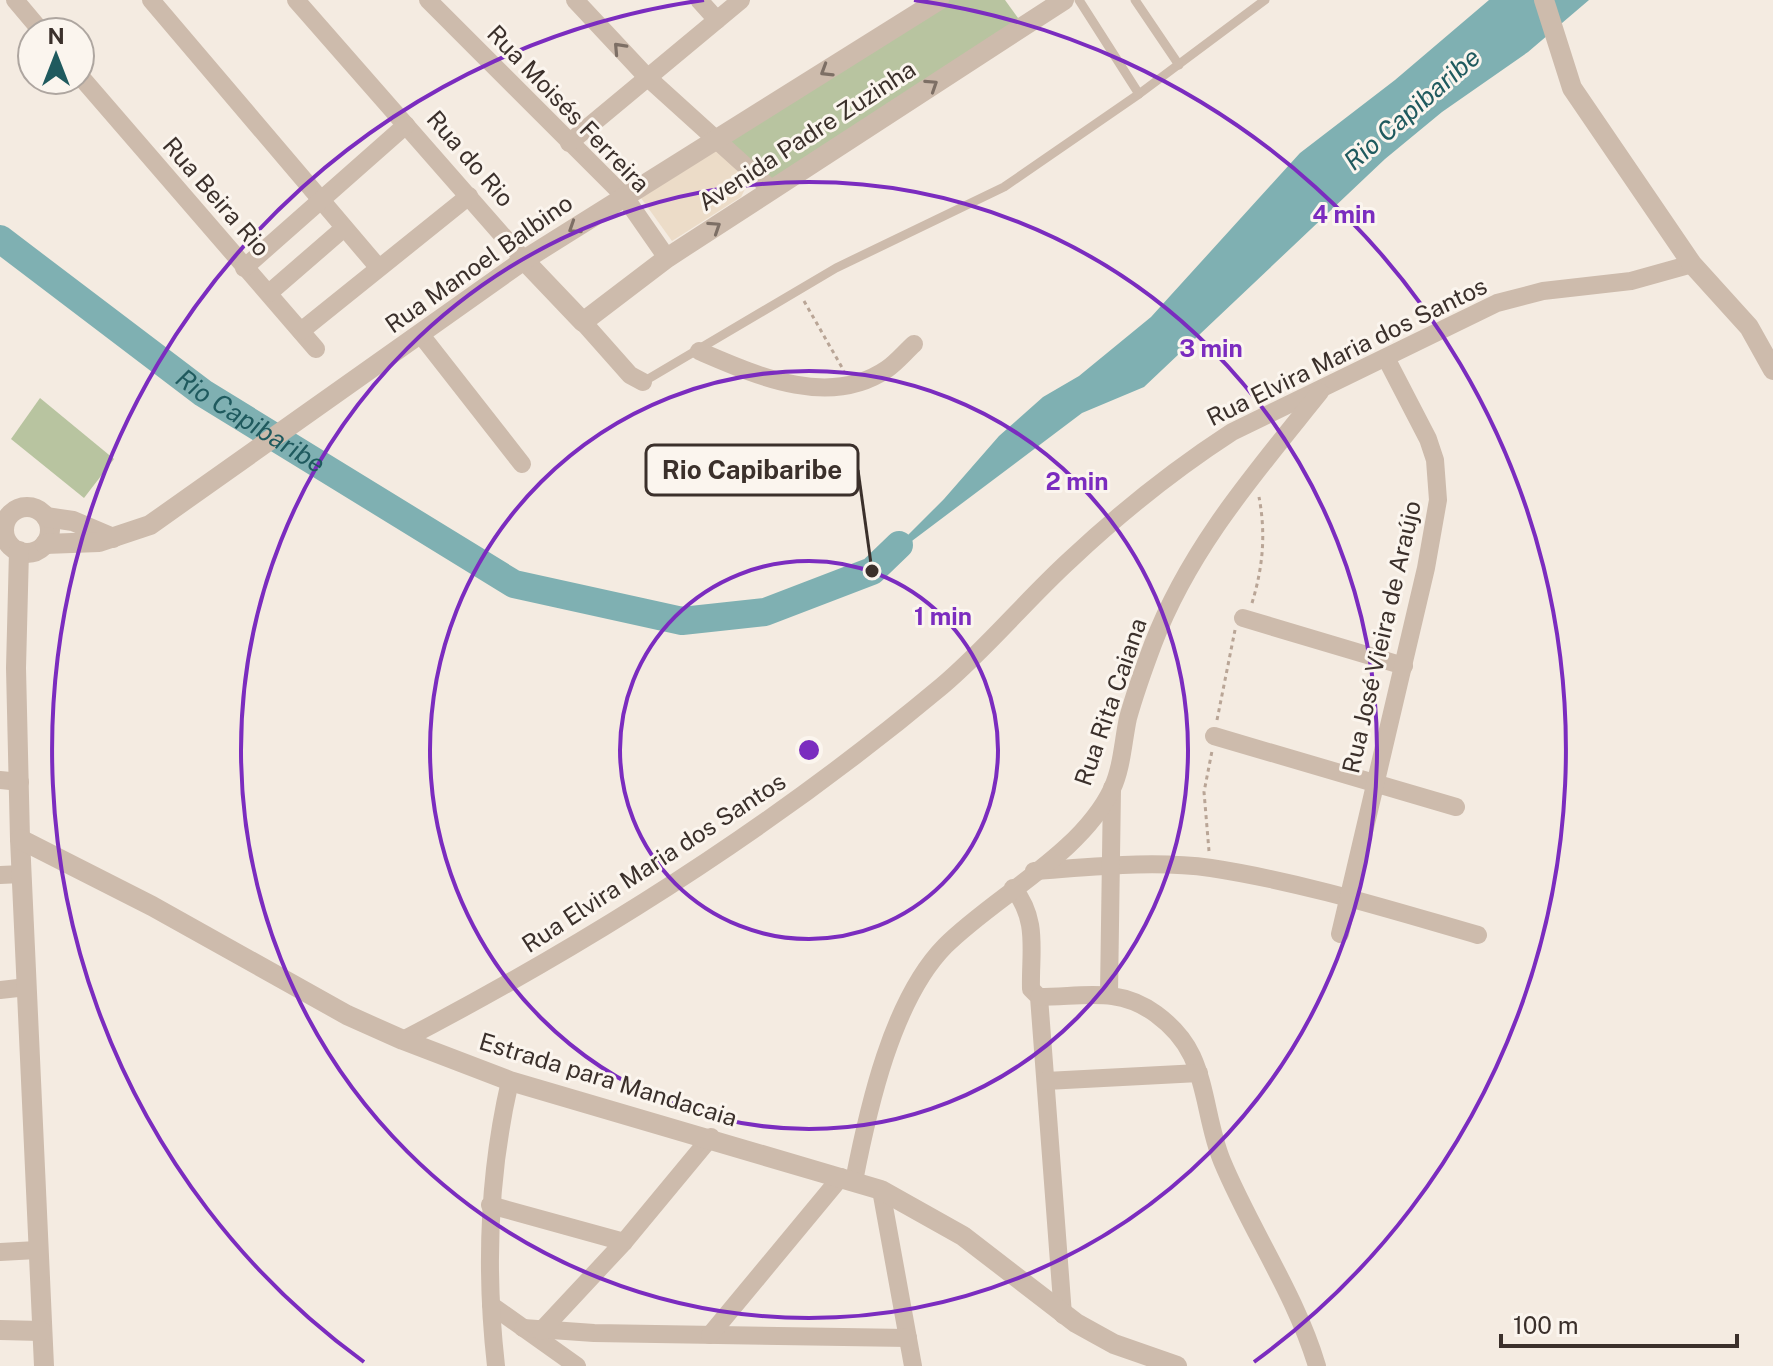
<svg xmlns="http://www.w3.org/2000/svg" width="1773" height="1366" viewBox="0 0 1773 1366" font-family="'Public Sans',sans-serif">
<rect width="100%" height="100%" fill="#f4ebe1"/>
<g fill="#b8c4a0">
<polygon points="949,0 1005,0 1021,22 773,186 722,141"/>
<polygon points="40,398 114,459 84,498 11,439"/>
</g>
<polygon fill="#ecdcc8" points="718,149 748,183 741,197 672,241 641,198"/>
<polygon fill="#7fb0b2" points="1489,0 1589,0 1528,52 1442,112 1385,159 1144,387 1082,413 872,571 944,499 999,436 1043,397 1079,376 1151,317 1300,153 1395,80"/>
<g fill="none" stroke-linecap="round" stroke-linejoin="round">
<path stroke="#7fb0b2" stroke-width="28" id="s1" d="M0,239L203,393L514,584L682,621L765,612L872,571L899,545"/>
<g stroke="#b9a596" stroke-width="3" stroke-dasharray="4 4" stroke-linecap="butt">
<polyline points="804,301 844,371"/>
<path d="M1252,603C1263,567 1266,534 1259,497"/>
<polyline points="1217,720 1235,630"/>
<polyline points="1209,851 1204,792 1212,751"/>
</g>
<g stroke="#cdbbac" stroke-width="9">
<polyline points="1079,0 1139,94"/>
<polyline points="1135,0 1179,65"/>
<polyline points="643,382 836,268 1004,187 1139,94 1265,0"/>
</g>
<g stroke="#cdbbac" stroke-width="18">
<polyline points="15,0 42,32"/>
<polyline points="151,0 378,267"/>
<polyline points="296,0 524,260"/>
<polyline points="428,0 624,196 667,258"/>
<polyline points="575,0 647,77 772,190"/>
<polyline points="699,0 717,20"/>
<polyline points="80,76 316,349"/>
<polyline points="569,143 741,0"/>
<polyline points="244,268 406,125"/>
<polyline points="269,293 344,228"/>
<polyline points="583,322 630,375 643,382"/>
<polyline points="301,331 469,196"/>
<polyline points="421,335 522,464"/>
<path d="M699,351C755,375 829,409 887,369C897,362 905,352 914,344"/>
<polyline points="1243,618 1404,666"/>
<polyline points="1214,736 1456,807"/>
<polyline points="0,780 20,782"/>
<path d="M1034,871C1092,867 1154,860 1211,868C1302,882 1391,910 1478,935"/>
<polyline points="0,875 22,874"/>
<path d="M1013,888C1039,920 1030,951 1031,989L1039,997L1063,1315"/>
<polyline points="1340,934 1426,568 1438,500 1435,460 1428,439 1386,358"/>
<polyline points="0,990 27,987"/>
<polyline points="1109,993 1112,788"/>
<path d="M1039,997C1083,997 1118,986 1156,1014C1171,1025 1184,1039 1192,1056C1207,1089 1208,1127 1222,1161C1251,1231 1295,1293 1317,1366"/>
<path d="M403,1040C595,940 776,825 942,686C988,647 1026,600 1071,559C1120,513 1175,469 1232,432L1497,303L1543,291L1631,281L1692,264"/>
<polyline points="1046,1081 1199,1073"/>
<path d="M854,1181C868,1109 892,1000 945,946C995,896 1081,854 1112,789C1122,768 1123,741 1128,718C1135,693 1144,668 1153,644C1190,547 1256,472 1320,392"/>
<polyline points="881,1190 913,1366"/>
<polyline points="490,1205 624,1242"/>
<polyline points="0,1252 37,1250"/>
<polyline points="491,1305 577,1366"/>
<polyline points="523,1328 594,1333 908,1338"/>
<polyline points="541,1331 624,1242 711,1137"/>
<polyline points="710,1335 841,1177"/>
<path d="M496,1366C485,1269 488,1176 510,1081"/>
</g>
<g stroke="#cdbbac" stroke-width="20">
<polyline points="1544,0 1572,88 1692,264 1749,327 1773,370"/>
<polyline points="524,260 583,322 667,258 1064,0"/>
<circle cx="27" cy="530" r="23"/>
<polyline points="46,517 73,521 113,538"/>
<polyline points="45,544 99,542 150,525 524,260 939,0"/>
<polyline points="19,551 16,668 20,839 44,1366"/>
<polyline points="20,839 152,906 347,1015 403,1040 510,1081 881,1190 963,1236 1076,1323 1114,1344 1177,1366"/>
<polyline points="0,1330 41,1331"/>
</g>
</g>
<defs><path id="oneway-chevron" d="M-2-3.5L2.5 0L-2 3.5" fill="none" stroke-width="1.6" stroke-linecap="round" stroke-linejoin="round" transform="scale(2)"/></defs>
<g stroke="#7d6f65">
<use href="#oneway-chevron" transform="translate(619 48) rotate(-133)"/>
<use href="#oneway-chevron" transform="translate(826 71) rotate(148)"/>
<use href="#oneway-chevron" transform="translate(932 85) rotate(-33)"/>
<use href="#oneway-chevron" transform="translate(715 227) rotate(-33)"/>
<use href="#oneway-chevron" transform="translate(574 228) rotate(147)"/>
</g>
<g fill="none" stroke="#7b2cbf" stroke-width="4">
<circle cx="809" cy="750" r="189"/>
<circle cx="809" cy="750" r="379"/>
<circle cx="809" cy="750" r="568"/>
<path d="M364 1362A757 757 0 0 1 704 0M914 0A757 757 0 0 1 1254 1362"/>
</g>
<g text-anchor="middle" stroke-width="6" stroke-linejoin="round" paint-order="stroke">
<g font-size="24" fill="#3b302b" stroke="#fbf5ee">
<text transform="translate(568 109) rotate(46)" y="8">Rua Moisés Ferreira</text>
<text transform="translate(807 136) rotate(-33)" y="8">Avenida Padre Zuzinha</text>
<text transform="translate(470 159) rotate(49)" y="8">Rua do Rio</text>
<text transform="translate(216 197) rotate(49)" y="8">Rua Beira Rio</text>
<text transform="translate(479 264) rotate(-35)" y="8">Rua Manoel Balbino</text>
<text transform="translate(1347 352) rotate(-26)" y="8">Rua Elvira Maria dos Santos</text>
<text transform="translate(1382 637) rotate(-77)" y="8">Rua José Vieira de Araújo</text>
<text transform="translate(1111 702) rotate(-71)" y="8">Rua Rita Caiana</text>
<text transform="translate(654 863) rotate(-33)" y="8">Rua Elvira Maria dos Santos</text>
<text transform="translate(608 1080) rotate(17)" y="8">Estrada para Mandacaia</text>
</g>
<g font-size="26" font-style="italic" fill="#1f5a5e" stroke="#fbf5ee">
<text transform="translate(1412 109) rotate(-41)" y="9">Rio Capibaribe</text>
<text dy="9" stroke="none"><textPath href="#s1" startOffset="310">Rio Capibaribe</textPath></text>
</g>
</g>
<circle cx="809" cy="750" r="12" fill="#7b2cbf" stroke="#fbf5ee" stroke-width="4"/>
<g font-size="24" text-anchor="middle" font-weight="bold" fill="#7b2cbf" stroke="#fbf5ee" stroke-width="6" stroke-linejoin="round" paint-order="stroke">
<text x="1344" y="223">4 min</text>
<text x="1211" y="357">3 min</text>
<text x="1077" y="490">2 min</text>
<text x="943" y="625">1 min</text>
</g>
<path fill="none" stroke="#3b302b" stroke-width="3" d="M872 571L858 470"/>
<circle fill="#3b302b" stroke="#fbf5ee" stroke-width="3" cx="872" cy="571" r="8"/>
<rect fill="#fbf5ee" stroke="#3b302b" stroke-width="3" x="646" y="445" width="212" height="50" rx="8"/>
<g font-size="26" text-anchor="middle" font-weight="bold" fill="#3b302b">
<text x="752" y="479">Rio Capibaribe</text>
</g>
<g transform="translate(56 56)"><circle r="38" fill="#fbf5ee" stroke="#aea6a0" stroke-width="2"/>
<path d="M0-6L14 30L0 20L-14 30Z" fill="#1f5a5e"/>
<text y="-12" font-size="22" font-weight="bold" text-anchor="middle" fill="#3b302b">N</text>
</g>
<path d="M1501 1334v12h236v-12" fill="none" stroke="#3b302b" stroke-width="4"/>
<text x="1513" y="1334" font-size="24" fill="#3b302b" stroke="#fbf5ee" stroke-width="6" paint-order="stroke">100 m</text>
</svg>
